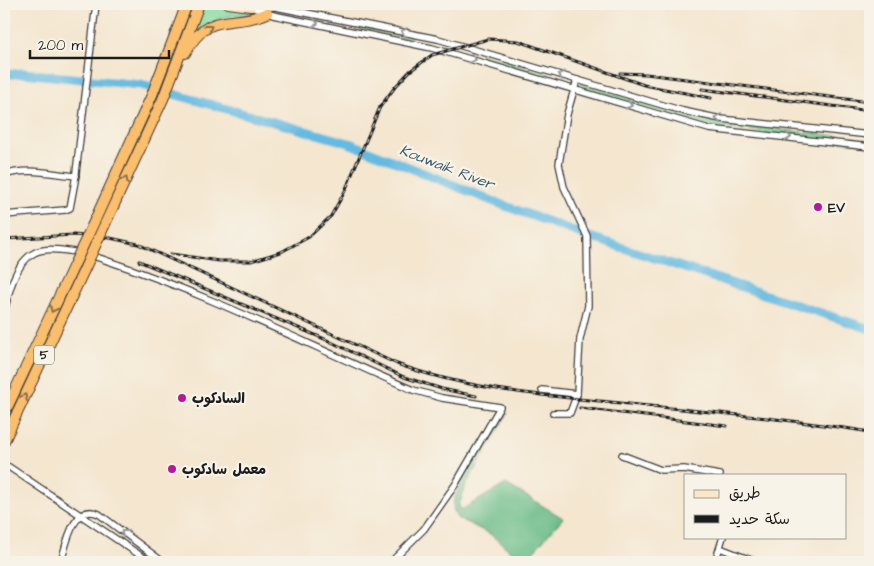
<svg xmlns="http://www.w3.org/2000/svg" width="874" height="566" viewBox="0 0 874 566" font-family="'Architects Daughter','Playpen Sans Arabic',sans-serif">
<rect width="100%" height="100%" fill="#f7f3e8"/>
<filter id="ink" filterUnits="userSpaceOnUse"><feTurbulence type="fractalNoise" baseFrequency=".02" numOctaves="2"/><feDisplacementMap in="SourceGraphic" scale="10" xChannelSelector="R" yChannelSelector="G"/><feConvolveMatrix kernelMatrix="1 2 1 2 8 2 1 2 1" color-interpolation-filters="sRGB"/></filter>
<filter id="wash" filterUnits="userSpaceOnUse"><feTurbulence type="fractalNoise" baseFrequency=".0096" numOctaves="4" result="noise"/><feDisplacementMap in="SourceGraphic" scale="20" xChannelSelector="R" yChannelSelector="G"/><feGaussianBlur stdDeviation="1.12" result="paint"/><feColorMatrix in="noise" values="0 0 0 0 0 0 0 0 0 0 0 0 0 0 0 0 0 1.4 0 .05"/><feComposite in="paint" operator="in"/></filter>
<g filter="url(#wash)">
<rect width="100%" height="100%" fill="#f4e6cf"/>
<g fill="#83dda2" stroke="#507c5f">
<polygon points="202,5 248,10 248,13 219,18 187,42"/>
<polygon points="352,23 411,35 410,39 352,27"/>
<polygon points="481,54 574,82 573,86 480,58"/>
<polygon points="580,84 703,121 870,140 870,145 702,125 579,88"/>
</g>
<path fill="#6abc88" stroke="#436c52" d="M508,413L466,485L459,505L461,510L506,484L563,518L524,562L490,534L457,518C454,512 452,507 454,500C462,474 489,439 503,415Z"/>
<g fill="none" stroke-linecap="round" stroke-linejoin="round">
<polyline stroke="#65bae1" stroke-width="9" points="4,75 23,73 141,85 349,143 500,204 587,236 870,329"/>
</g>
</g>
<g filter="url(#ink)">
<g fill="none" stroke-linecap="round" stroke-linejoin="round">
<g stroke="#3c3a37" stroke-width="8">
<g id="street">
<polyline points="251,7 273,15 432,48 709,129 870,147"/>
<polyline points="251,7 276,7 438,39 683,111 721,119 870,135"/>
<path d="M4,175C27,167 52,174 76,176"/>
<polyline points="4,215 65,210 70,208 75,181 96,4"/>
<path d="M4,313C8,294 15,263 34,253C50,244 92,255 108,261C213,296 312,347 413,390L442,398L500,407L455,485L424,529L391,562"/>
<polyline points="542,390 577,394"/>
<polyline points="553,413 570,413 577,394 580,339 588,306 587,236 564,187 559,164 567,114 577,80"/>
<polyline points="622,455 661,470 684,469 720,475"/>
<polyline points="9,467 150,562"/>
<polyline points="720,548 756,562"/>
<path d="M61,562C66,546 73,502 99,514L163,562"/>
<polyline points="715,562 723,537"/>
</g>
</g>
<g stroke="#3c3a37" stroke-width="10">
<polyline id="secondary" points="228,4 251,7"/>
</g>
<g stroke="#3c3a37" stroke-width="12">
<g id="highway">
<path d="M185,53C210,8 232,29 267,13"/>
<polyline points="95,220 152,95 187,4"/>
<polyline points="105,224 163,99 199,4"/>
<polyline points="4,414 74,265"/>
<polyline points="4,441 84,270"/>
</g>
</g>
<use href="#street" stroke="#fff" stroke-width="5.5"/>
<use href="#secondary" stroke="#fde5c5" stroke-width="8"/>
<use href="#highway" stroke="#fabe6d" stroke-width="10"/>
<g stroke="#1c1c1c" stroke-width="3">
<g id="rail">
<polyline points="620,73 646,74 870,102"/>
<polyline points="702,89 870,111"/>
<path d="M4,239L73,235L110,238L138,244L397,364C466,389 538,395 610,402C697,411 784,418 870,432"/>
<polyline points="171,254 219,261 251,261 281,252 309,237 331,216 345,191 380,107 395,87 410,71 432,55 488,39 518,41 644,85 711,98"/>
<polyline points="139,261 327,340 404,377 442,389 476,396"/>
<polyline points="580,408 727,426"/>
</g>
</g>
<use href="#rail" stroke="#f7f3e8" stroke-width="1" stroke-dasharray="4" stroke-linecap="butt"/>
<g stroke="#3c3a37" stroke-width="12" stroke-linecap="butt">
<g id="highway-bridge">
<polyline points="74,265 95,220"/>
<polyline points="84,270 105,224"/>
</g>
</g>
<use href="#highway-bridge" stroke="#fabe6d" stroke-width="10"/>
</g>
<defs><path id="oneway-chevron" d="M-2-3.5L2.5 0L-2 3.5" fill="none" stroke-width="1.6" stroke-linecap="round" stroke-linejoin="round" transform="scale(1.25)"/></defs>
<g stroke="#999">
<use href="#oneway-chevron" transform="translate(315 23) rotate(11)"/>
<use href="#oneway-chevron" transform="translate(404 32) rotate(-169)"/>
<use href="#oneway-chevron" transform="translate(473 59) rotate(16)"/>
<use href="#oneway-chevron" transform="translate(561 75) rotate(-164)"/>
<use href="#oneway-chevron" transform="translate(629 105) rotate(16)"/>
<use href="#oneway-chevron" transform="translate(718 118) rotate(-170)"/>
<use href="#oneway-chevron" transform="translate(788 137) rotate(6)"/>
<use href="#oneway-chevron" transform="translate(124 533) rotate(-143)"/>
</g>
<g stroke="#8b6d44">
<use href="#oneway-chevron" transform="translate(209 28) rotate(-34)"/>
<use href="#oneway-chevron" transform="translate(125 180) rotate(-65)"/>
<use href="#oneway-chevron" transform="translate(53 309) rotate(115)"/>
<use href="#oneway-chevron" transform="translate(24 397) rotate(-64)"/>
</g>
</g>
<g fill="#b5179e" stroke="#f7f3e8" stroke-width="2">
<circle cx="818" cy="207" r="5"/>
<circle cx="182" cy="398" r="5"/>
<circle cx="172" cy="469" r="5"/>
</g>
<g text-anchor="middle" stroke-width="4.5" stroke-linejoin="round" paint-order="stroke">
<rect fill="#f7f3e8" stroke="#5e5c59" stroke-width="1" x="34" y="345.5" width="20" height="19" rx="4"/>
<g font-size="12" font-weight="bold" fill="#1c1c1c">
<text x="44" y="359">5</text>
</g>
<g font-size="14" font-weight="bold" fill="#1c1c1c" stroke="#f7f3e8" text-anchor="start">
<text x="828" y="212">EV</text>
<text x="192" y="403">السادكوب</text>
<text x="182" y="474">معمل سادكوب</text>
</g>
<g font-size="15" font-style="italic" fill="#395b6b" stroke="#f7f3e8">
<text transform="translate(447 167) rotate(21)" y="5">Kouwaik River</text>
</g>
</g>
<rect width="874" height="566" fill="none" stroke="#f7f3e8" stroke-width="20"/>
<rect x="684" y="474" width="162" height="65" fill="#f7f3e8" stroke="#9f9d96"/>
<rect x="694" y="490" width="25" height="8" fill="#fde5c5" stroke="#9f9d96"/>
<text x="729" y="498" font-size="15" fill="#1c1c1c">طريق</text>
<rect x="694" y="515" width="25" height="8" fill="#1c1c1c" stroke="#9f9d96"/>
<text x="729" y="524" font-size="15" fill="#1c1c1c">سكة حديد</text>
<path d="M30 50v8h139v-8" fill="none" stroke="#1c1c1c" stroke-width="2.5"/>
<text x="38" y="50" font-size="15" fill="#1c1c1c" stroke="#f7f3e8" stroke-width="4" paint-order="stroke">200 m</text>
</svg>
